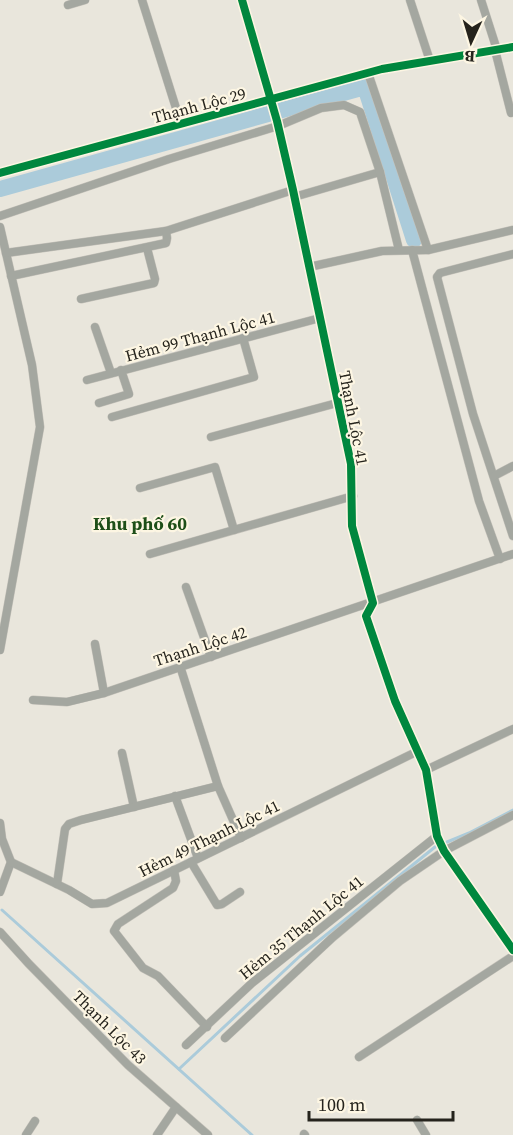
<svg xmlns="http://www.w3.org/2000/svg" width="513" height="1135" viewBox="0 0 513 1135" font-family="'Source Serif 4',serif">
<rect width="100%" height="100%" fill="#e9e6dc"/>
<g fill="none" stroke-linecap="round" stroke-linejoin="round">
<g stroke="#abcbda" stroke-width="3">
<polyline points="2,910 252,1135"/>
<polyline points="179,1069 300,956 435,847 469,833 513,810"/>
</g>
<polyline stroke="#abcbda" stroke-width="16" points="0,189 365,87 414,240"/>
<g stroke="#c5c2ba" stroke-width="9">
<g id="street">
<polyline points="142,0 181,124"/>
<polyline points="242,0 277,121 293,190 351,464 352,526 373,603 366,616 395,701 426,770 437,836 444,851 513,950"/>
<polyline points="410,0 430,61"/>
<polyline points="481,0 497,50"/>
<polyline points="68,5 85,0"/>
<polyline points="495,50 511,113"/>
<polyline points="368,73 428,250"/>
<polyline points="0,173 382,69 513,47"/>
<polyline points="294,197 380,172"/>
<polyline points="0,216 169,159 278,126 321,108 344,105 360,112 380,172 399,250"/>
<polyline points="0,227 32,365 40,427 0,650"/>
<polyline points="412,250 479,501 500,559"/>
<polyline points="6,253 166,231 293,190"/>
<polyline points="513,254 440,273 437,277 473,414 513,536"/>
<polyline points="309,267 382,251 428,250 513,230"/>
<polyline points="11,276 166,243 167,238 166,231"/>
<polyline points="81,299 154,283 155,279 147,248"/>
<polyline points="95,327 111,373"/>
<polyline points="87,380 320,318"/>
<polyline points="99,403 129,394 121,370"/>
<polyline points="112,417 254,377 243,338"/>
<polyline points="211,437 337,403"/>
<polyline points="494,476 513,466"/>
<polyline points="140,488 215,467 234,530"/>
<polyline points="150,554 353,496"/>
<polyline points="186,587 211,657"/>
<polyline points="95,644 104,693"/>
<polyline points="180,666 218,786"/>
<polyline points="33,700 67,702 104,693 513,554"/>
<polyline points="122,753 134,807"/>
<polyline points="426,770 513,729"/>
<polyline points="175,796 198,858"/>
<polyline points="0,823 2,839 11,862 0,892"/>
<polyline points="11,862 69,890 92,904 107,903 418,751"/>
<polyline points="191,862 217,905 222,904 240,892"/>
<polyline points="174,870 176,881 173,888 118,924 114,931 143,968 158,976 207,1027"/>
<polyline points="57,884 65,829 69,824 81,820 218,786 241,838"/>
<polyline points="0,932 29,964 128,1065 208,1135"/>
<polyline points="225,1038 332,938 400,881 444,851 513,815"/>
<polyline points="186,1045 252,983 437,836"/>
<polyline points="359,1057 513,956"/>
<polyline points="417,1120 426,1135"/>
<polyline points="304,1134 305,1135"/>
<polyline points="26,1135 35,1121"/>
<polyline points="157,1135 176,1107"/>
</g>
</g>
<use href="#street" stroke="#a4a7a0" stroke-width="8"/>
<g stroke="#fdf6e3" stroke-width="11">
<g id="cycleway">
<polyline points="242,0 277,121 293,190 351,464 352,526 373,603 366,616 395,701 426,770 437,836 444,851 513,950"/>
<polyline points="0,173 382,69 513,47"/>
</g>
</g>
<use href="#cycleway" stroke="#00873e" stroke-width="8"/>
</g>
<g text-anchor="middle" stroke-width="4.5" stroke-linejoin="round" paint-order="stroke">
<g font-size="16" fill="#25231c" stroke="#fdf6e3">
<text transform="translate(199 105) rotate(-15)" y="6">Thạnh Lộc 29</text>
<text transform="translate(200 336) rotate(-15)" y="6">Hẻm 99 Thạnh Lộc 41</text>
<text transform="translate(354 418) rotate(79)" y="6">Thạnh Lộc 41</text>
<text transform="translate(200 646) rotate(-18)" y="6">Thạnh Lộc 42</text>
<text transform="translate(209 838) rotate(-26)" y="6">Hẻm 49 Thạnh Lộc 41</text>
<text transform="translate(301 927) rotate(-39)" y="6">Hẻm 35 Thạnh Lộc 41</text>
<text transform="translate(110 1027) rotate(45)" y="6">Thạnh Lộc 43</text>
</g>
<g font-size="18" font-weight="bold" fill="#1e4f18" stroke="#fdf6e3">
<text x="140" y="530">Khu phố 60</text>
</g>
</g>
<g transform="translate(471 42) rotate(184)" stroke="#fdf6e3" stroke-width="4.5" paint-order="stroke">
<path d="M0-4.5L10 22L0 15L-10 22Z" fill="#25231c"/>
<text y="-9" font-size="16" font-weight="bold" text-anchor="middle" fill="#25231c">B</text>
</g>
<path d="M309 1111v9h144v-9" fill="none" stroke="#25231c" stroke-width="3"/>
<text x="318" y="1111" font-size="18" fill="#25231c" stroke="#fdf6e3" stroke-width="4.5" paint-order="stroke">100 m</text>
</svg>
